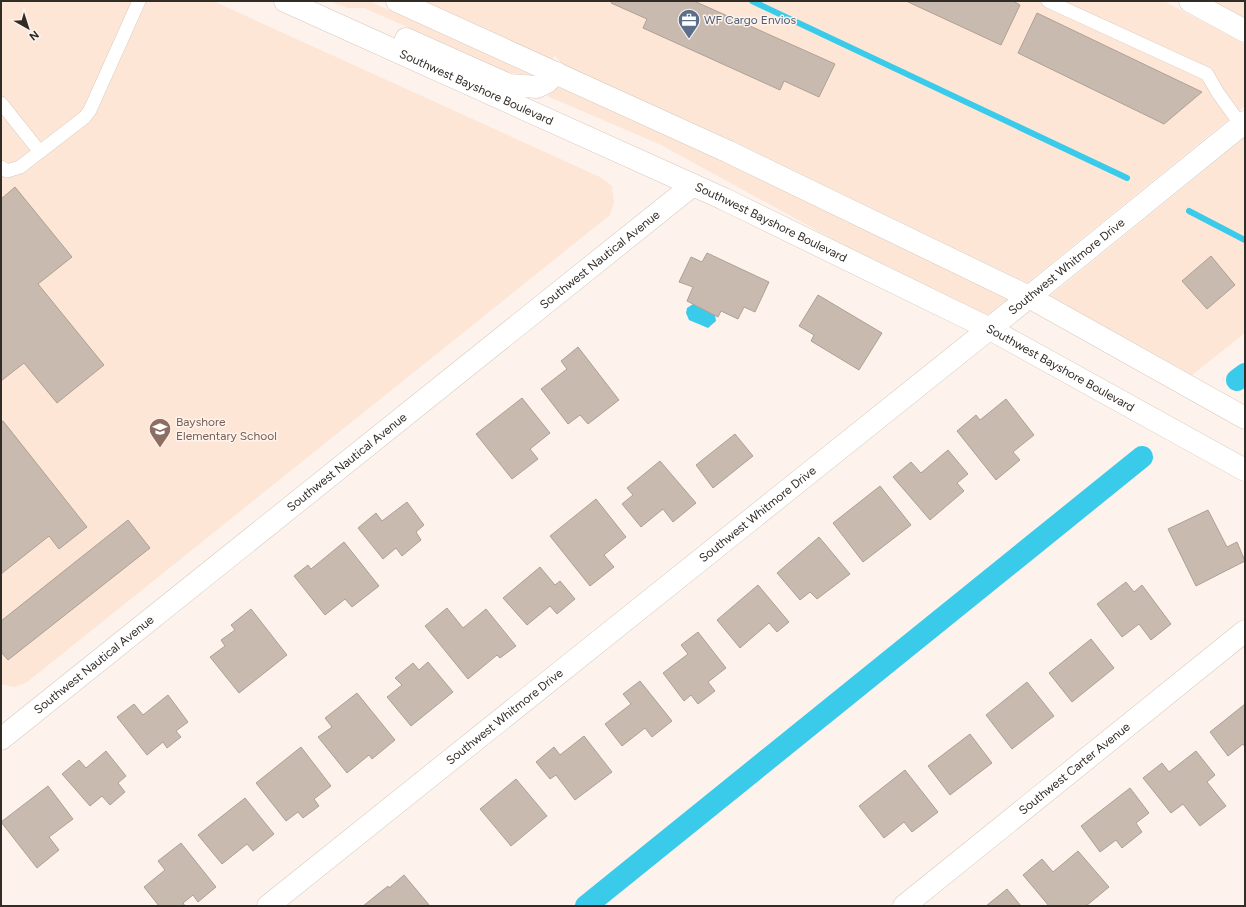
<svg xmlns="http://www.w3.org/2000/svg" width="1246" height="907" viewBox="0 0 1246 907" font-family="Figtree,sans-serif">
<rect width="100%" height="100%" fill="#fdf3ec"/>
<g fill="#fde6d6">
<polygon points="1,1 213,1 600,177 612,186 614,203 610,215 26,683 14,687 1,684"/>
<polygon points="330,1 369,1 533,75 511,73 364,8 347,8"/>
<polygon points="424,1 1164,1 1245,44 1245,106 1027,283 733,141 562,64 555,56 552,59"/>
<polygon points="1213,1 1245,1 1245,19"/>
<polygon points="559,87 726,162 1008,299 987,315 840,243 661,145 547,96"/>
<polygon points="1245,137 1245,333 1192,375 1050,296"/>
</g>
<polygon fill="#3acaea" points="693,304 715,315 716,321 708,328 689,320 686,313 687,308"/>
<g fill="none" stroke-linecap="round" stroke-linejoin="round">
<g stroke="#3acaea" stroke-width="6">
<polyline points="752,1 1127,178"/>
<polyline points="1189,211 1245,240"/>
</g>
<g stroke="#3acaea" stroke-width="22">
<polyline points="1237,380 1245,374"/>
<polyline points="586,906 1142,457"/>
</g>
</g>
<g fill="#c9baaf" stroke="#afa095">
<polygon points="612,1 694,1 835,64 819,97 784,81 780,90 643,28 647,19 611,3"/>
<polygon points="906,1 1013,1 1020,5 1001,45"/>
<polygon points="1037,13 1202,92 1164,124 1018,53"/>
<polygon points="15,187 72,257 38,284 104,365 57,403 24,363 1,381 1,199"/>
<polygon points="707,253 769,282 755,312 744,307 738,319 721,311 718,317 687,301 693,287 679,282 691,257 702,262"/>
<polygon points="1211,256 1235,285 1207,309 1182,281"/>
<polygon points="818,295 882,333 859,370 811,341 814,335 799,326"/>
<polygon points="578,347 619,400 588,424 580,415 568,424 541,389 567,369 561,361"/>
<polygon points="522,398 550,433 530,449 538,459 512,479 476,434"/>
<polygon points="1006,399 1034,435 1013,452 1020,460 996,480 957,431 976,415 980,420"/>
<polygon points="3,421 87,527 59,549 49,536 1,574 1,422"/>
<polygon points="735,434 753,456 713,488 696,465"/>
<polygon points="948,450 968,474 957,483 964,491 930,520 893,477 911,462 921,473"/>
<polygon points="660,461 696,503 673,522 663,509 641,527 622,504 633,495 627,488"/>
<polygon points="880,486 911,525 863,562 833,523"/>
<polygon points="596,499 626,537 604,555 614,567 590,586 550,536"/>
<polygon points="407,502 424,525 416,532 421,540 402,556 396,548 383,559 358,528 376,513 382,521"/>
<polygon points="1208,510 1227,547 1237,542 1245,561 1196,586 1168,529"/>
<polygon points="128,520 150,548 8,660 1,652 1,621"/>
<polygon points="819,537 850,574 817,599 810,592 800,600 777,573"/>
<polygon points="344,542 379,586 352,607 345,599 325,615 294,576 308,565 311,569"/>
<polygon points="540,567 555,585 560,581 575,599 557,614 550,606 527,625 503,598"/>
<polygon points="1126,582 1134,592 1142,585 1171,624 1151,640 1139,624 1122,637 1097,604"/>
<polygon points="758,585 789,622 777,632 769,623 740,648 717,620"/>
<polygon points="447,608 463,628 486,609 516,646 500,658 497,655 468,679 425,626"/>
<polygon points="251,609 287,655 239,693 210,657 225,646 221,640 235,630 231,625"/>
<polygon points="698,632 726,668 708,682 715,691 698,704 691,695 684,701 663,673 688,654 681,645"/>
<polygon points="1091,639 1114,668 1072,702 1049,673"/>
<polygon points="428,662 453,692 411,726 387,697 402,685 395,678 413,663 419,670"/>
<polygon points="640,681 672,721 652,737 645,728 622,746 605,724 631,704 623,694"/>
<polygon points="1027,682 1054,716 1012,749 986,715"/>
<polygon points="357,693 395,740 372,759 369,755 347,773 318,737 332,727 325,718"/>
<polygon points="168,695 188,722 176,731 181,737 167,748 163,742 147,755 117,717 134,704 143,715"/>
<polygon points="1245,704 1245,747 1243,744 1228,756 1210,732"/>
<polygon points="970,734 992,763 950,795 928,766"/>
<polygon points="584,736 612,772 575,800 556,775 550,779 536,762 554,747 560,755"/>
<polygon points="301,747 331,786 314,799 319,806 303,818 298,812 286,821 256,783"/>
<polygon points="106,751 126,776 118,783 125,792 110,805 102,796 90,806 62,774 79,760 86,768"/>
<polygon points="1196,751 1215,775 1207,782 1226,806 1200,826 1183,804 1171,813 1143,778 1162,763 1169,772"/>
<polygon points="905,770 938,812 912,832 904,822 884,838 859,806"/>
<polygon points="516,779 547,816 511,846 480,809"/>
<polygon points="48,786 73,819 49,837 59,850 37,868 1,822"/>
<polygon points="1130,788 1149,813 1136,823 1142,832 1122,848 1116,840 1100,852 1081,826"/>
<polygon points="245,798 274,834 253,851 247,844 222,864 198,835"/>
<polygon points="181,843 216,887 198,902 193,895 183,903 185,906 159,906 144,887 165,870 158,861"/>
<polygon points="1078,851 1109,887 1086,906 1049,906 1023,875 1042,859 1053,872"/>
<polygon points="404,875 430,906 363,906 388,886 389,888"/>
<polygon points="1007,889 1021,906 986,906"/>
</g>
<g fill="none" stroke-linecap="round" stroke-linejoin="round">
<g stroke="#d7c8bc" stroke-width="14">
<g id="service">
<polyline points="1048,1 1207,74 1218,93 1241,125"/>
<polyline points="1,103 40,152"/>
<polyline points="1,167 7,171 20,167 85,117 90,110 139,1"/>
</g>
</g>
<g stroke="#d7c8bc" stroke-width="23">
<g id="minor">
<polyline points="1190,1 1245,31"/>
<path id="s1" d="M1,739L693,185"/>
<path id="s2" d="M268,906L1029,297L1245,122"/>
<path id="s3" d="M904,906L1245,631"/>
</g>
</g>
<g stroke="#d7c8bc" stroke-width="23">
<g id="secondary">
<path id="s4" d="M285,1L724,199L990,329L1245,470"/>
<polyline points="397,1 729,152 1029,297 1245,418"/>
<polyline points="406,39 509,85 537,87 547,82 556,73"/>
</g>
</g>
<use href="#service" stroke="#fff" stroke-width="13"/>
<use href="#minor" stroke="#fff" stroke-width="22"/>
<use href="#secondary" stroke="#fff" stroke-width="22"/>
</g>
<defs>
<g id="office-pin" transform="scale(1.15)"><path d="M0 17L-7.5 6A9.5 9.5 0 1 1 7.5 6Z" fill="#5c6f8a" stroke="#fdf3ec"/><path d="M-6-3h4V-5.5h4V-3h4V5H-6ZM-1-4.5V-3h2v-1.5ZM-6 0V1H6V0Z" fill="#fff"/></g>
<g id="school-pin" transform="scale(1.15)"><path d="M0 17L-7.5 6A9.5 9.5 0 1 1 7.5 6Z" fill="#8d6e63" stroke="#fdf3ec"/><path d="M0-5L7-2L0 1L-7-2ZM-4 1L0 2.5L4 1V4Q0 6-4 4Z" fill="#fff"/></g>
</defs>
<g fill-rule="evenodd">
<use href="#office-pin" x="689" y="20"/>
<use href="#school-pin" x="160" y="429"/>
</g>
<g text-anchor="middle" stroke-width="3" stroke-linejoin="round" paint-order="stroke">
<g font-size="12" fill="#4e5e75" stroke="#fdf3ec" text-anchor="start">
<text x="704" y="24">WF Cargo Envios</text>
</g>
<g font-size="12" fill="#322c27" stroke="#fdf3ec">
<text dy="4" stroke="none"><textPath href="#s4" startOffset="210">Southwest Bayshore Boulevard</textPath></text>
<text dy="4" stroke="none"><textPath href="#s4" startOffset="534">Southwest Bayshore Boulevard</textPath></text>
<text dy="4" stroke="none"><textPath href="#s1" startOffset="767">Southwest Nautical Avenue</textPath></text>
<text dy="4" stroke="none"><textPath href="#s2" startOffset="1023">Southwest Whitmore Drive</textPath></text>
<text dy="4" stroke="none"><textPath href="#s4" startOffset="858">Southwest Bayshore Boulevard</textPath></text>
<text dy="4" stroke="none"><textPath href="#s1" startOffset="443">Southwest Nautical Avenue</textPath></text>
<text dy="4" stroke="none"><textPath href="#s2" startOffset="627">Southwest Whitmore Drive</textPath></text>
<text dy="4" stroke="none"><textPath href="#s1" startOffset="119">Southwest Nautical Avenue</textPath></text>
<text dy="4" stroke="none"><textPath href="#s2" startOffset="303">Southwest Whitmore Drive</textPath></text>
<text dy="4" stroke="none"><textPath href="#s3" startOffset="219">Southwest Carter Avenue</textPath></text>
</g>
<g font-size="12" fill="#785e54" stroke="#fdf3ec" text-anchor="start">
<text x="176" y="426">Bayshore<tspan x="176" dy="14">Elementary School</tspan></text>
</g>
</g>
<rect width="1246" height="907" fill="none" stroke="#322c27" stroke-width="4"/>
<g transform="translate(28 28) rotate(141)" stroke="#fdf3ec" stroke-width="3" paint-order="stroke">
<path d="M0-3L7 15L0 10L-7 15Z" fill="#322c27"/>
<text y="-6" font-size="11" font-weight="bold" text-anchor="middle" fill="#322c27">N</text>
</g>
</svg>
